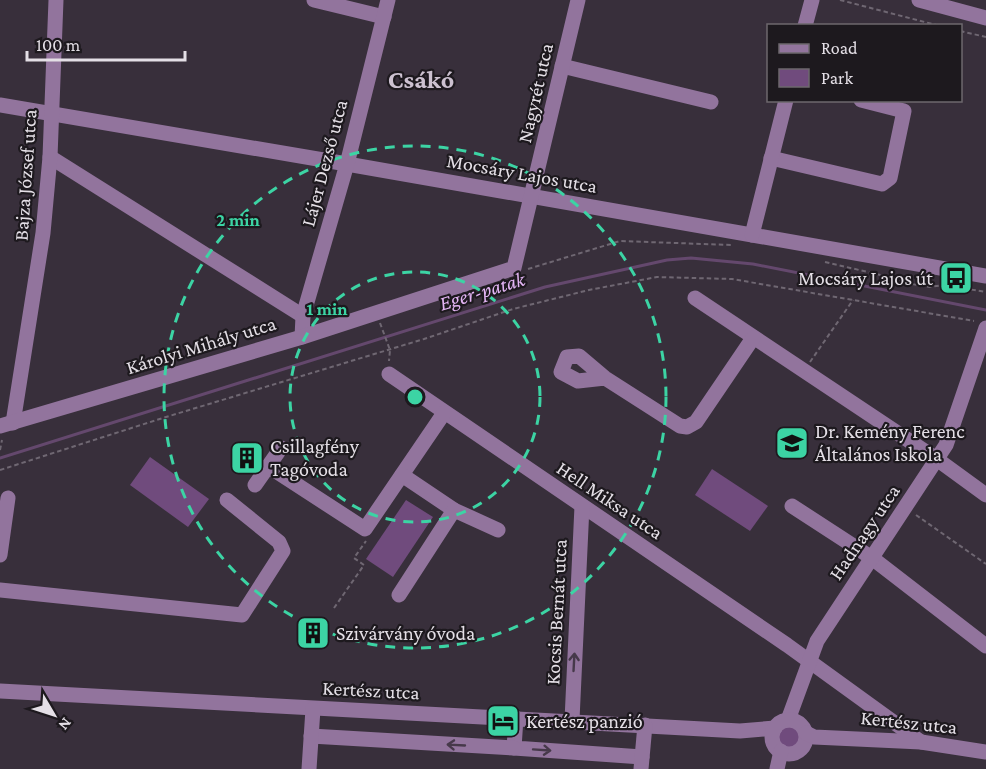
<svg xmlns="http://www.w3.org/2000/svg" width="986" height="769" viewBox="0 0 986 769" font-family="'Crimson Pro',serif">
<rect width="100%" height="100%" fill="#382f3b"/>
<g fill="#704b7d">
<polygon points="150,457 209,499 188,527 130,485"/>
<polygon points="712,469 768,506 750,531 695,495"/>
<polygon points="406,500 433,517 393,577 366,559"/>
<circle cx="789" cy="737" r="11"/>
</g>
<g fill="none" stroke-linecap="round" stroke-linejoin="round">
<polyline stroke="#64486d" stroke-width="3" points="0,458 545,287 667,260 691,258 753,264 986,310"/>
<g stroke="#6f6772" stroke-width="2" stroke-dasharray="4.5 3" stroke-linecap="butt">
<polyline points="840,0 940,26"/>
<polyline points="960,31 986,37"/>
<polyline points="825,262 889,277 905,283 930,287 943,285 986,292"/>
<polyline points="528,269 620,241 731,245"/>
<polyline points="380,323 390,350 389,361"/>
<polyline points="810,362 853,300"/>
<polyline points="0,450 2,440"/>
<polyline points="0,470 166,417 424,339 513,309 589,290 657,277 732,279 974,321"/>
<polyline points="916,515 986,564"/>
<polyline points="334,608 364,565 354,558 366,541"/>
</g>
<g stroke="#92749d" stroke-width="15">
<polyline points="314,0 384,17"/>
<polyline points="919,0 986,18"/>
<polyline points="805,26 812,0"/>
<polyline points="562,66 711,102"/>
<polyline points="0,105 347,164 986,276"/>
<polyline points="50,157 303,316"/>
<polyline points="771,158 882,184 890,178 904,111 861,100"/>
<polyline points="752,235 786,100"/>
<polyline points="695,298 938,460 986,495"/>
<polyline points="302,337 303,316 347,164 388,0"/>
<polyline points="389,374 787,645 921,742"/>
<polyline points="605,378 578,381 561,372 567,357 579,356 605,378 680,426 687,427 696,422 753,338"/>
<polyline points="13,423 43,233 50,157 56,0"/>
<polyline points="0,426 302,337 514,268 578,0"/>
<polyline points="268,466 365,529 444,413"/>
<polyline points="402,475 454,510 498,530"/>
<polyline points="255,485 281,448"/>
<polyline points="792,506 872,558 986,646"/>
<polyline points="0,555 8,498"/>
<polyline points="0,590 242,615 283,551 279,542 227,500"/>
<polyline points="399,595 454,510"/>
<polyline points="0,691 740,731 775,728"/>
<polyline points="516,718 514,748 642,757"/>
<polyline points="572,720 582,506"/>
<polyline points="788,720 817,641 946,445 986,328"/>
<circle cx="789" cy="737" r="17"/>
<polyline points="806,733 814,737 921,742 986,752"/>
<polyline points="311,736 514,748"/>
<polyline points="309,769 313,709"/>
<polyline points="641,769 645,725"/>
<polyline points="777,769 781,751"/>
</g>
</g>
<defs><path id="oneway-shaft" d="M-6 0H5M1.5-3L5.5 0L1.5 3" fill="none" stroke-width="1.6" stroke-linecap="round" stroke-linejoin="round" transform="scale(1.5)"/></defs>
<g stroke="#46394a">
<use href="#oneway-shaft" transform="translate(574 662) rotate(-87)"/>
<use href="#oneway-shaft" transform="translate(456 745) rotate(-177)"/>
<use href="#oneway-shaft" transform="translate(542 750) rotate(4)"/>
</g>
<g fill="none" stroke="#3cd4a4" stroke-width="3" stroke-dasharray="10 8">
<circle cx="415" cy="397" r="125"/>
<circle cx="415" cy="397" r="251"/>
</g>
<defs>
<g id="bus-square" transform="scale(1.725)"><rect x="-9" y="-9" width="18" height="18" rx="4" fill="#3cd4a4" stroke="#1d191e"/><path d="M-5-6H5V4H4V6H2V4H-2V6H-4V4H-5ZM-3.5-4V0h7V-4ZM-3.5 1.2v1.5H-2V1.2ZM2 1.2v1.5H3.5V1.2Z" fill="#111"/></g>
<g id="school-square" transform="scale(1.725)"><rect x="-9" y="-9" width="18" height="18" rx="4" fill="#3cd4a4" stroke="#1d191e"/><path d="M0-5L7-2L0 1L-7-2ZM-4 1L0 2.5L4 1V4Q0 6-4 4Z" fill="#111"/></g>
<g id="building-square" transform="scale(1.725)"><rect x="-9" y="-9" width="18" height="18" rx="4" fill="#3cd4a4" stroke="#1d191e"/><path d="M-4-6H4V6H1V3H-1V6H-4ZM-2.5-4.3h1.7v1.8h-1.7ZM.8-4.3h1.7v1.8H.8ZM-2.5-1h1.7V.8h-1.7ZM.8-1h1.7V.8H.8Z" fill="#111"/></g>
<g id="hotel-square" transform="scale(1.725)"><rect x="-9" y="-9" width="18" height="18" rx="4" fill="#3cd4a4" stroke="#1d191e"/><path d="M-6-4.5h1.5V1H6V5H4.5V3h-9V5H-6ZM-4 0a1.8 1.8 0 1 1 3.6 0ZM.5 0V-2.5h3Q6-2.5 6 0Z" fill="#111"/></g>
</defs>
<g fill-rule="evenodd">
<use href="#bus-square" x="956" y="278"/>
<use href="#school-square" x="792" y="443"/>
<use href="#building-square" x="247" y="458"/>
<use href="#building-square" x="313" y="633"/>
<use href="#hotel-square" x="503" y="721"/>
</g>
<g text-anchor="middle" stroke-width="4.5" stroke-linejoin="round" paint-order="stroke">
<g font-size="20" fill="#e4dfe6" stroke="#1d191e">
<text transform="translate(535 93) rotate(-77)" y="7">Nagyrét utca</text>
<text transform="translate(324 163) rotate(-75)" y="7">Lájer Dezső utca</text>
<text transform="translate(522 173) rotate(10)" y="7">Mocsáry Lajos utca</text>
<text transform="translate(25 175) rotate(-86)" y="7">Bajza József utca</text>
<text transform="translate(201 345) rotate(-17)" y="7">Károlyi Mihály utca</text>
<text transform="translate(610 500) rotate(34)" y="7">Hell Miksa utca</text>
<text transform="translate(864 532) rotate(-56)" y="7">Hadnagy utca</text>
<text transform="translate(556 612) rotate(-87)" y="7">Kocsis Bernát utca</text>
<text transform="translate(371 690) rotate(3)" y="7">Kertész utca</text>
<text transform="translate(909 722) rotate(6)" y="7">Kertész utca</text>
</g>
<g font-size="20" fill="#e4dfe6" stroke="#1d191e" text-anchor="start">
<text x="933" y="285" text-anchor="end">Mocsáry Lajos út</text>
<text x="815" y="438">Dr. Kemény Ferenc<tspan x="815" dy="23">Általános Iskola</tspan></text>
<text x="270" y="453">Csillagfény<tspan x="270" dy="23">Tagóvoda</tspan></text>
<text x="336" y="640">Szivárvány óvoda</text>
<text x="526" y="728">Kertész panzió</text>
</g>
<g font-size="21" font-style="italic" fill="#e4b5f5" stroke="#1d191e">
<text transform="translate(482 291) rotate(-17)" y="7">Eger-patak</text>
</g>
<g font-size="26" font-weight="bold" fill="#ccc1d0" stroke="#1d191e">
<text x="421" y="88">Csákó</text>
</g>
</g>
<circle cx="415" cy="397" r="9" fill="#3cd4a4" stroke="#1d191e" stroke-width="3"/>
<g font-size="18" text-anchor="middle" font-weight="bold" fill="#3cd4a4" stroke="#1d191e" stroke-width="4.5" stroke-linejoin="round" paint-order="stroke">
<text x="238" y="226">2 min</text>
<text x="327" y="315">1 min</text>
</g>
<rect x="767" y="24" width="195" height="78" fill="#1d191e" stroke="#6d686e" stroke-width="1.5"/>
<rect x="779" y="44" width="30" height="9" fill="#92749d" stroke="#6d686e" stroke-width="1.5"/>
<text x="821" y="54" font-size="18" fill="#e4dfe6">Road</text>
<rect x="779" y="69" width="30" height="18" fill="#704b7d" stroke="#6d686e" stroke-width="1.5"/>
<text x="821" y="84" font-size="18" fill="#e4dfe6">Park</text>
<g transform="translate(54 715) rotate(129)" stroke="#1d191e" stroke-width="4.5" paint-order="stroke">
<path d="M0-4.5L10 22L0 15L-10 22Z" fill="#e4dfe6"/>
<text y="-9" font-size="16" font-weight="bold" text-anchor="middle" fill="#e4dfe6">N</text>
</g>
<path d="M27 51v9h158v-9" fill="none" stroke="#e4dfe6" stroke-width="3"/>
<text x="36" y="51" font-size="18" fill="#e4dfe6" stroke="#1d191e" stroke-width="4.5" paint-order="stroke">100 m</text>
</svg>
